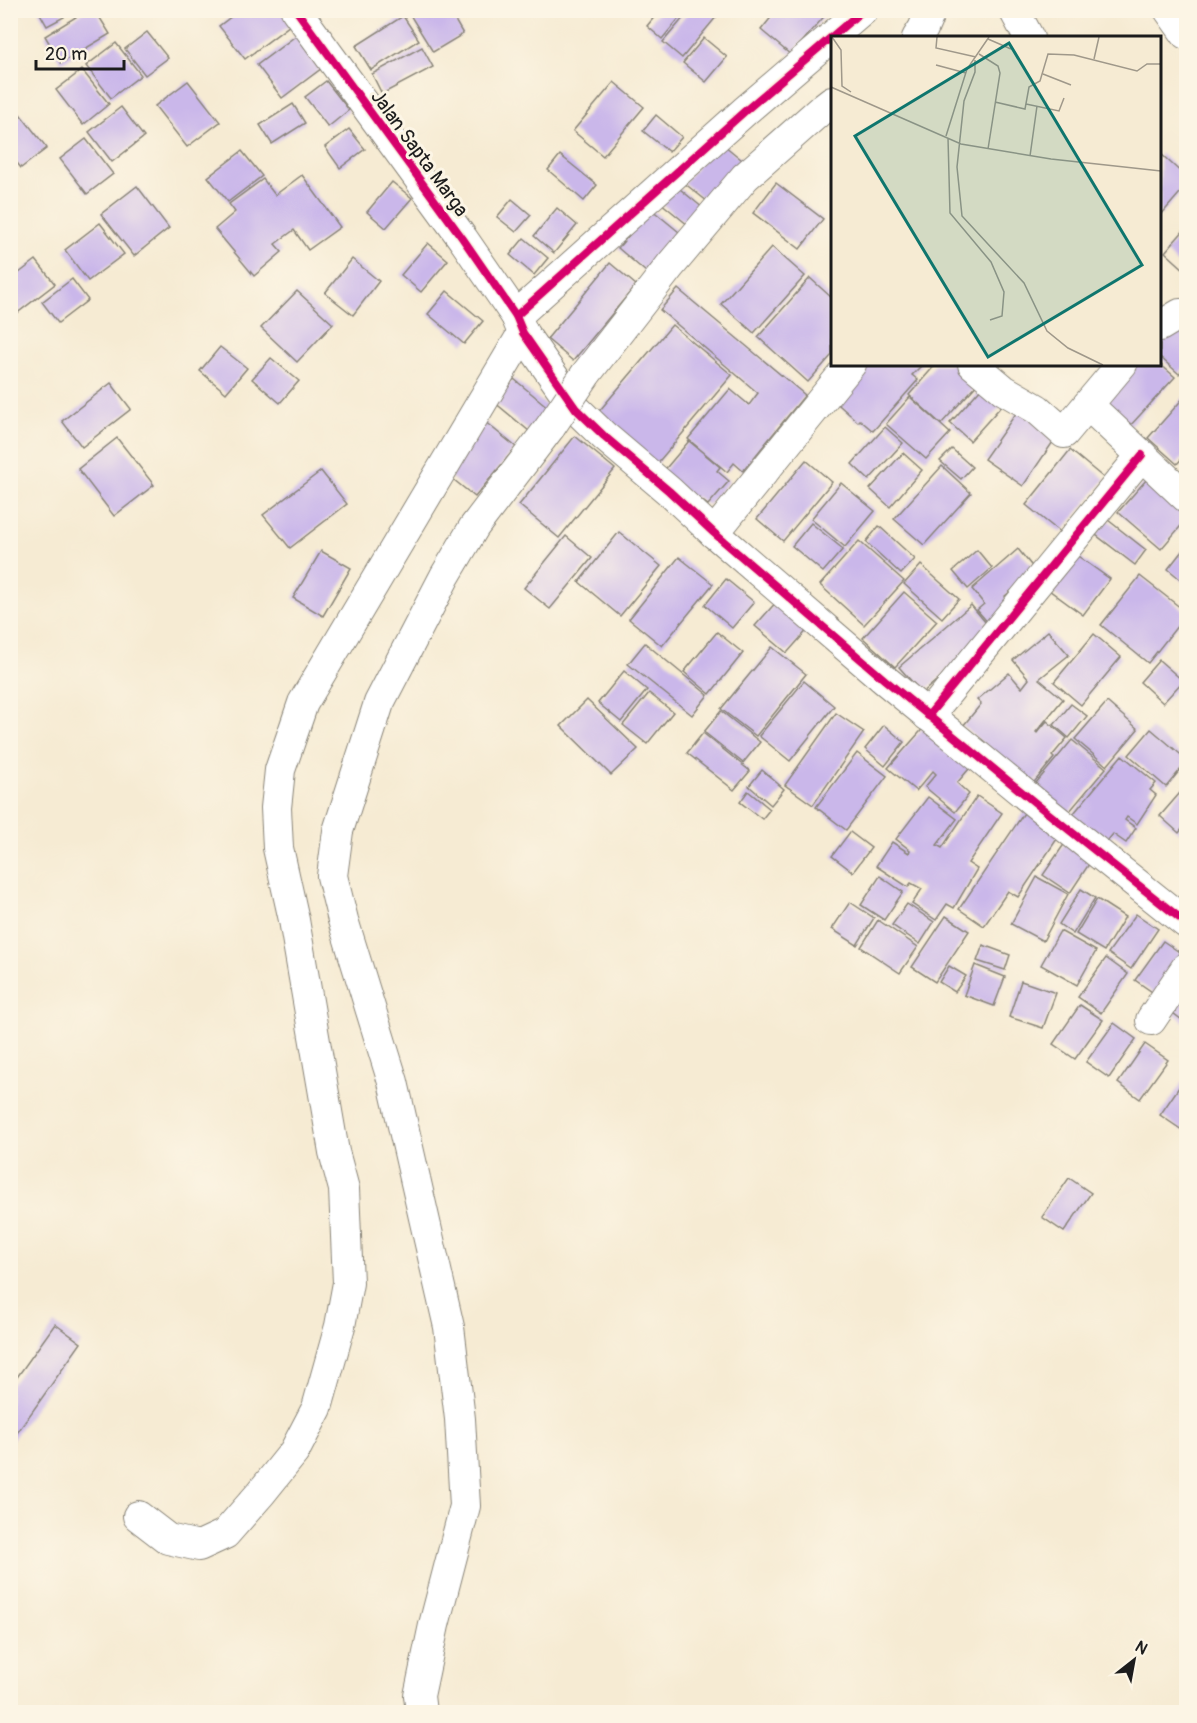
<svg xmlns="http://www.w3.org/2000/svg" width="1197" height="1723" viewBox="0 0 1197 1723" font-family="Pangolin,sans-serif">
<rect width="100%" height="100%" fill="#fcf5e5"/>
<filter id="ink" filterUnits="userSpaceOnUse"><feTurbulence type="fractalNoise" baseFrequency=".0167" numOctaves="2"/><feDisplacementMap in="SourceGraphic" scale="12" xChannelSelector="R" yChannelSelector="G"/><feConvolveMatrix kernelMatrix="1 2 1 2 8 2 1 2 1" color-interpolation-filters="sRGB"/></filter>
<filter id="wash" filterUnits="userSpaceOnUse"><feTurbulence type="fractalNoise" baseFrequency=".008" numOctaves="4" result="noise"/><feDisplacementMap in="SourceGraphic" scale="24" xChannelSelector="R" yChannelSelector="G"/><feGaussianBlur stdDeviation="1.35" result="paint"/><feColorMatrix in="noise" values="0 0 0 0 0 0 0 0 0 0 0 0 0 0 0 0 0 1.4 0 .05"/><feComposite in="paint" operator="in"/></filter>
<g filter="url(#wash)">
<rect width="100%" height="100%" fill="#f6ebd3"/>
<g id="blocks">
<g fill="#cab7ea">
<polygon points="38,10 60,10 64,17 47,26"/>
<polygon points="87,10 95,10 110,34 61,63 45,36"/>
<polygon points="240,10 291,10 298,19 245,59 219,26"/>
<polygon points="407,10 449,10 463,34 433,52"/>
<polygon points="660,10 686,10 662,39 647,26"/>
<polygon points="690,10 711,10 717,16 682,58 663,42"/>
<polygon points="777,10 827,10 828,12 791,55 761,30"/>
<polygon points="403,16 419,40 371,70 356,46"/>
<polygon points="305,29 330,62 282,98 257,65"/>
<polygon points="147,32 168,58 145,75 125,49"/>
<polygon points="704,38 727,57 706,82 683,63"/>
<polygon points="116,43 141,75 111,98 86,66"/>
<polygon points="422,47 433,67 382,94 372,74"/>
<polygon points="82,70 109,104 83,125 56,90"/>
<polygon points="188,81 220,122 187,147 155,106"/>
<polygon points="326,81 349,110 328,127 305,97"/>
<polygon points="614,82 644,107 603,156 573,131"/>
<polygon points="293,104 305,123 272,144 260,125"/>
<polygon points="121,107 144,137 112,162 89,132"/>
<polygon points="20,114 47,148 21,168 10,154 10,121"/>
<polygon points="656,115 682,137 669,152 643,131"/>
<polygon points="349,129 365,149 340,168 325,147"/>
<polygon points="86,139 113,174 87,194 60,159"/>
<polygon points="719,141 747,164 712,205 684,183"/>
<polygon points="242,151 262,176 228,202 208,177"/>
<polygon points="1160,153 1186,177 1186,186 1160,216"/>
<polygon points="560,155 597,185 584,201 548,170"/>
<polygon points="302,175 340,227 308,250 294,230 275,244 282,252 254,276 215,229 235,212 229,204 263,179 275,195"/>
<polygon points="669,180 709,213 694,230 655,198"/>
<polygon points="392,182 412,198 386,228 367,212"/>
<polygon points="776,183 823,219 800,249 753,213"/>
<polygon points="137,186 169,228 134,256 101,214"/>
<polygon points="512,199 531,215 516,232 497,217"/>
<polygon points="557,208 577,225 554,253 534,236"/>
<polygon points="651,209 679,232 646,272 618,248"/>
<polygon points="100,223 124,254 88,281 65,250"/>
<polygon points="1186,228 1186,271 1165,252"/>
<polygon points="524,238 548,258 534,275 510,255"/>
<polygon points="428,243 448,260 421,292 401,275"/>
<polygon points="772,247 805,276 754,333 721,304"/>
<polygon points="352,259 379,281 353,315 325,293"/>
<polygon points="36,260 55,284 12,317 10,316 10,280"/>
<polygon points="610,263 636,285 573,361 547,339"/>
<polygon points="810,278 832,298 832,355 808,382 758,337"/>
<polygon points="72,279 88,300 58,323 42,302"/>
<polygon points="678,289 805,395 743,471 734,463 727,472 688,439 730,389 749,405 758,393 660,310"/>
<polygon points="297,291 333,324 297,362 261,328"/>
<polygon points="447,291 483,321 464,344 428,314"/>
<polygon points="1186,307 1186,365 1179,374 1160,357 1160,337"/>
<polygon points="672,325 732,375 655,466 595,416"/>
<polygon points="220,347 247,368 226,393 200,371"/>
<polygon points="271,358 299,381 280,403 252,379"/>
<polygon points="861,364 923,364 912,375 918,380 873,431 860,420 858,422 831,398"/>
<polygon points="936,364 964,364 981,380 941,424 909,395"/>
<polygon points="1134,364 1160,364 1175,377 1129,427 1100,402"/>
<polygon points="514,379 555,413 535,436 494,402"/>
<polygon points="111,383 131,409 82,447 62,421"/>
<polygon points="983,386 1004,403 970,441 950,423"/>
<polygon points="1186,395 1186,454 1177,464 1148,438"/>
<polygon points="910,397 950,433 926,459 886,424"/>
<polygon points="1019,409 1057,436 1023,486 984,459"/>
<polygon points="484,421 516,447 475,497 443,471"/>
<polygon points="885,427 903,443 869,480 852,464"/>
<polygon points="575,436 615,469 559,538 519,505"/>
<polygon points="117,438 154,485 114,516 78,469"/>
<polygon points="689,441 720,467 717,471 729,481 708,505 696,496 693,499 662,473"/>
<polygon points="952,449 972,467 961,479 940,461"/>
<polygon points="1070,450 1105,479 1061,533 1026,505"/>
<polygon points="903,453 922,470 890,507 870,489"/>
<polygon points="806,460 832,482 783,541 757,519"/>
<polygon points="942,466 971,493 924,545 894,519"/>
<polygon points="321,471 347,504 290,548 263,515"/>
<polygon points="1147,479 1186,514 1186,520 1161,549 1118,512"/>
<polygon points="841,483 875,511 845,547 811,519"/>
<polygon points="1108,520 1146,550 1135,565 1096,535"/>
<polygon points="811,523 843,549 823,572 792,546"/>
<polygon points="879,526 915,559 901,574 866,542"/>
<polygon points="619,532 661,566 620,616 579,582"/>
<polygon points="566,536 592,558 550,609 524,588"/>
<polygon points="859,541 904,581 864,625 820,585"/>
<polygon points="1186,546 1186,584 1168,569"/>
<polygon points="1018,549 1035,570 1005,596 1013,606 990,625 977,610 984,604 972,589"/>
<polygon points="977,550 992,568 968,589 953,571"/>
<polygon points="321,551 351,568 323,616 293,598"/>
<polygon points="1075,554 1110,579 1083,615 1049,590"/>
<polygon points="679,557 713,584 662,646 629,619"/>
<polygon points="921,565 959,599 942,618 904,584"/>
<polygon points="1140,576 1186,612 1186,615 1148,663 1101,625"/>
<polygon points="726,579 754,602 732,628 705,605"/>
<polygon points="904,592 937,621 895,667 863,638"/>
<polygon points="778,600 810,627 787,653 755,626"/>
<polygon points="971,605 991,629 971,651 922,693 899,667"/>
<polygon points="1048,631 1069,655 1039,679 1063,699 1036,732 1037,733 1047,721 1067,738 1052,756 1054,758 1031,786 963,726 981,704 977,700 1009,673 1022,688 1029,679 1013,660"/>
<polygon points="717,632 743,653 710,694 684,672"/>
<polygon points="1094,634 1121,657 1081,705 1054,682"/>
<polygon points="645,643 708,695 692,715 628,664"/>
<polygon points="772,647 806,674 756,736 721,709"/>
<polygon points="1159,660 1183,681 1163,703 1140,682"/>
<polygon points="624,671 647,690 621,722 598,703"/>
<polygon points="804,681 834,706 790,761 759,736"/>
<polygon points="649,693 673,712 647,744 623,725"/>
<polygon points="587,700 638,749 611,775 561,726"/>
<polygon points="1107,702 1138,729 1107,766 1075,739"/>
<polygon points="1071,704 1087,716 1069,738 1054,725"/>
<polygon points="721,711 760,742 743,763 704,732"/>
<polygon points="836,713 864,732 813,805 785,785"/>
<polygon points="927,724 974,763 957,783 969,794 955,812 925,787 936,774 933,771 916,791 888,768"/>
<polygon points="884,725 904,742 885,766 865,749"/>
<polygon points="1151,729 1186,759 1186,763 1166,787 1129,755"/>
<polygon points="703,733 750,771 734,790 687,753"/>
<polygon points="1072,740 1106,768 1064,818 1031,789"/>
<polygon points="857,753 887,776 846,830 816,807"/>
<polygon points="1122,755 1156,783 1150,790 1156,795 1137,824 1127,817 1125,820 1136,828 1126,843 1113,834 1098,852 1065,824"/>
<polygon points="762,770 784,789 771,805 749,786"/>
<polygon points="1186,786 1186,824 1179,833 1160,816"/>
<polygon points="748,791 770,809 762,819 740,802"/>
<polygon points="977,796 1002,813 968,863 977,869 954,908 947,904 936,920 912,904 922,889 911,883 908,887 876,866 892,842 909,853 910,850 896,839 928,797 957,819 937,845 942,848"/>
<polygon points="1026,810 1061,833 1018,897 1008,891 984,926 959,909"/>
<polygon points="850,832 871,848 853,872 832,856"/>
<polygon points="1067,840 1093,858 1070,893 1043,875"/>
<polygon points="880,876 903,892 884,920 861,905"/>
<polygon points="1037,877 1068,894 1043,941 1011,924"/>
<polygon points="1081,889 1095,898 1073,934 1059,924"/>
<polygon points="1097,899 1125,917 1104,951 1076,934"/>
<polygon points="850,902 874,918 857,945 832,929"/>
<polygon points="907,904 934,922 920,944 892,925"/>
<polygon points="1136,914 1158,929 1131,969 1108,953"/>
<polygon points="946,916 969,931 935,982 912,967"/>
<polygon points="878,920 918,947 900,973 861,947"/>
<polygon points="1060,931 1096,951 1077,985 1041,965"/>
<polygon points="1163,941 1185,956 1158,996 1135,980"/>
<polygon points="983,945 1010,955 1005,970 977,961"/>
<polygon points="1106,958 1128,974 1101,1013 1078,997"/>
<polygon points="975,965 1005,977 994,1006 964,995"/>
<polygon points="949,966 966,976 955,992 939,982"/>
<polygon points="1021,981 1056,993 1043,1028 1009,1017"/>
<polygon points="1186,995 1186,1023 1173,1013"/>
<polygon points="1080,1005 1103,1020 1075,1059 1053,1044"/>
<polygon points="1114,1023 1136,1039 1109,1078 1086,1062"/>
<polygon points="1145,1044 1168,1060 1140,1099 1118,1083"/>
<polygon points="1186,1077 1186,1124 1182,1130 1160,1115"/>
<polygon points="1069,1178 1091,1193 1064,1232 1042,1217"/>
<polygon points="55,1324 81,1343 10,1443 10,1387"/>
</g>
</g>
</g>
<g filter="url(#ink)">
<use href="#blocks" fill-opacity="0" stroke="#898478" stroke-width="1.5"/>
<g fill="none" stroke-linecap="round" stroke-linejoin="round">
<g stroke="#898478" stroke-width="32">
<g id="minor">
<polyline points="296,10 463,239 516,316 523,333 576,409 604,436 669,491 714,533 885,680 1039,806 1186,923"/>
<polyline points="1014,10 1029,38"/>
<polyline points="1169,10 1186,34"/>
<polyline points="917,38 923,29 931,10"/>
<polyline points="516,316 745,111 863,10"/>
<polyline points="1160,326 1180,314 1186,314"/>
<polyline points="973,364 1004,390 1037,409 1064,433 1122,364"/>
<polyline points="586,374 670,266 745,177 823,108 832,101"/>
<polyline points="1088,405 1186,497"/>
<polyline points="714,533 851,364"/>
<polyline points="928,716 1142,455"/>
<polyline points="1151,1020 1186,968"/>
<polyline points="138,1516 168,1539 199,1546 225,1534 261,1493 294,1452 317,1408 340,1326 348,1283 344,1189 334,1152 294,920 278,848 276,808 280,770 303,703 523,333"/>
<polyline points="421,1712 419,1696 434,1625 465,1506 460,1419 449,1327 393,1082 343,920 332,876 338,831 379,703 445,576 474,527 551,426"/>
</g>
</g>
<use href="#minor" stroke="#fff" stroke-width="30"/>
<g stroke="#898478" stroke-width="32" stroke-linecap="butt">
<polyline id="minor-bridge" points="551,426 586,374"/>
</g>
<use href="#minor-bridge" stroke="#fff" stroke-width="30"/>
<g stroke="#fcf5e5" stroke-width="11">
<g id="cycleway">
<polyline points="296,10 463,239 516,316 523,333 576,409 604,436 669,491 714,533 885,680 1039,806 1186,923"/>
<polyline points="516,316 745,111 863,10"/>
<polyline points="928,716 1142,455"/>
</g>
</g>
<use href="#cycleway" stroke="#d6006c" stroke-width="8"/>
</g>
</g>
<g text-anchor="middle" stroke-width="6" stroke-linejoin="round" paint-order="stroke">
<g font-size="20" fill="#1c1c1c" stroke="#fcf5e5">
<text transform="translate(420 153) rotate(54)" y="7">Jalan Sapta Marga</text>
</g>
</g>
<g transform="translate(831 36)">
<rect width="330" height="330" fill="#f6ebd3"/>
<path fill="none" stroke="#9f988a" stroke-width="1.5" d="M1,1L10,14L11,50L20,56M106,1L105,12L145,21M157,3L180,13M148,18L167,30L169,37L157,113M263,23L268,1M144,24V36L133,65L126,131L131,180L193,247L216,295L237,312L272,329M105,29L135,37M212,38L240,49M0,51L130,108L220,123L330,135M164,66L194,73L198,51L209,45L217,18L243,19L306,35L316,28H330M195,68L228,75L233,62M115,100L136,33L158,1M117,102L119,177L160,226L173,256L171,280L159,284M199,120L206,70"/>
<path fill="#0f766e" fill-opacity="0.15" stroke="#0f766e" stroke-width="3" d="M178,7L311,229L157,321L24,100Z"/>
<rect width="330" height="330" fill="none" stroke="#1c1c1c" stroke-width="3"/>
</g>
<rect width="1197" height="1723" fill="none" stroke="#fcf5e5" stroke-width="36"/>
<g transform="translate(1134 1660) rotate(31)" stroke="#fcf5e5" stroke-width="4.5" paint-order="stroke">
<path d="M0-4.5L10 22L0 15L-10 22Z" fill="#1c1c1c"/>
<text y="-9" font-size="16" font-weight="bold" text-anchor="middle" fill="#1c1c1c">N</text>
</g>
<path d="M36 60v9h88v-9" fill="none" stroke="#1c1c1c" stroke-width="3"/>
<text x="45" y="60" font-size="18" fill="#1c1c1c" stroke="#fcf5e5" stroke-width="4.5" paint-order="stroke">20 m</text>
</svg>
